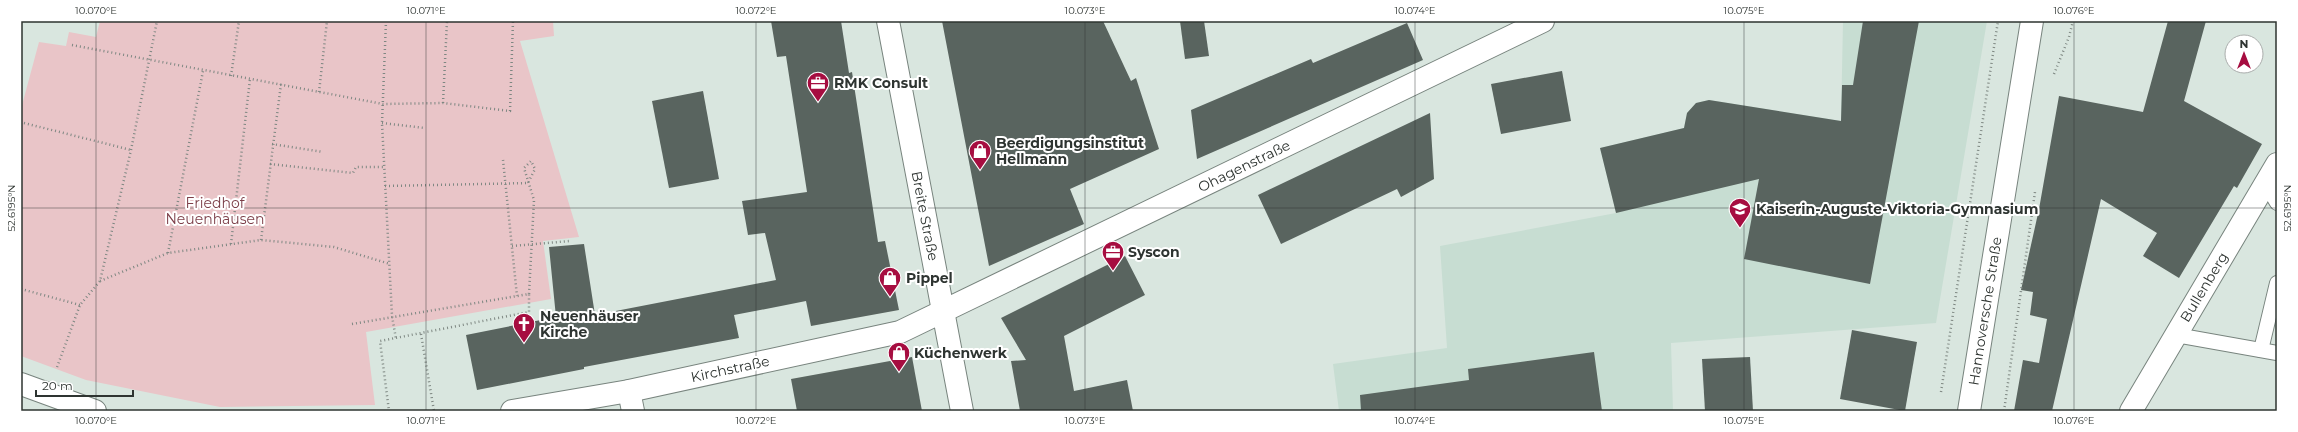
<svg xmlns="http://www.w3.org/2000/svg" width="2298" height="432" viewBox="0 0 2298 432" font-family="Montserrat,sans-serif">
<rect width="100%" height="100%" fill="#d9e6df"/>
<polygon fill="#c7ddd2" points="1843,21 1987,21 1936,323 1671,343 1673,411 1339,411 1333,364 1447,348 1440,246 1616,213 1600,148 1684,128 1687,113 1696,103 1709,100 1841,121"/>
<polygon fill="#e9c5c8" points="100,21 553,21 554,36 520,41 579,237 543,241 551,299 366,332 375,405 220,407 86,380 21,356 21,109 39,42 66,46 69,32 96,37"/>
<g fill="#59645f">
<polygon points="771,21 841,21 849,73 852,72 878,242 885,241 899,310 811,326 806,301 781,306 734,315 739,338 584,367 584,369 477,390 466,335 556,317 549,247 584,244 595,315 776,280 765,233 748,235 742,201 807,192 786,56 777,57"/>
<polygon points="942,21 1103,21 1131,81 1136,78 1159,149 1070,189 1084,224 989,266"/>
<polygon points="1180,21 1204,21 1209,56 1185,59"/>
<polygon points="1863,21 1919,21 1870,284 1744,259 1759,179 1616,213 1600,148 1684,128 1687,113 1696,103 1709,100 1841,121 1842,85 1853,85"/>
<polygon points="2168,21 2206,21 2184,101 2262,144 2237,188 2234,186 2179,278 2143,256 2157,233 2101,199 2052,411 2014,411 2023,360 2039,363 2047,319 2030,315 2033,292 2021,290 2039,209 2059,96 2143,112"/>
<polygon points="1407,23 1423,60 1197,159 1191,110 1311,59 1313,63"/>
<polygon points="1562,71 1571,121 1501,134 1491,84"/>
<polygon points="703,91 719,179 669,188 652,101"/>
<polygon points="1430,113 1434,179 1401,197 1397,189 1281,244 1258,195"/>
<polygon points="1125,256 1145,295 1064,336 1074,391 1127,380 1133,411 1020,411 1011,361 1026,360 1001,318"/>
<polygon points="1852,330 1917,342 1905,411 1840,399"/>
<polygon points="1594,352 1602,411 1361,411 1360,395 1469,380 1468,369"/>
<polygon points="912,357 922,411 797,411 791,379"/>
<polygon points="1750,357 1753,411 1705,411 1702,359"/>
</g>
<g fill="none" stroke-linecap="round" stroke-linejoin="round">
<g stroke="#78847e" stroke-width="16">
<g id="service">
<polyline points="2265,183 2277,203"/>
<polyline points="2176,335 2277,353"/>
<polyline points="2261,350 2277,283"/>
</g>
</g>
<g stroke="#78847e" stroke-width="24">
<g id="minor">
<polyline points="888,21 962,411"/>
<polyline points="21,384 95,411"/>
<polyline points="629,391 633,411"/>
<polyline points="512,411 629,391 900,332 1543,21"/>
<polyline points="2131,411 2277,164"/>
</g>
</g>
<g stroke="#78847e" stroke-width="24">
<polyline id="primary" points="1969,411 2032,21"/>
</g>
<g stroke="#7e8782" stroke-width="2.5" stroke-dasharray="1 3" stroke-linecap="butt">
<polyline points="386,21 382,123 392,316 396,339"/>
<polyline points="72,45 383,104 443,103 510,111 513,21"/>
<polyline points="2054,74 2069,37 2073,21"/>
<polyline points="231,76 239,21"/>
<polyline points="319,92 327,21"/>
<polyline points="443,103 447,21"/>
<polyline points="24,123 131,150"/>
<polyline points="382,123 425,128"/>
<polyline points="272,144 323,152"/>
<polyline points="503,160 517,296"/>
<polyline points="270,164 353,173 356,167 384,167"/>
<polyline points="385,186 528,183 535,169 531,161 524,168 534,200 529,294"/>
<polyline points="261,240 281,84"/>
<polyline points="231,244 250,79"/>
<polyline points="512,246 570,241"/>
<polyline points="168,253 203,71"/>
<polyline points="100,281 168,253 261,240 334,247 390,264"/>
<polyline points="21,289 80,305"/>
<polyline points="352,324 529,294 529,312 380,341 389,411"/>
<polyline points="421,334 434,411"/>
<polyline points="57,367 80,305 100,281 131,150 157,21"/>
<polyline points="1941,392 1998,21"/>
<polyline points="2004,411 2035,192"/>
</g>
<use href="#service" stroke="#fff" stroke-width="14"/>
<use href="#minor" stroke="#fff" stroke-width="22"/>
<use href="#primary" stroke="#fff" stroke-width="22"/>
</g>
<path fill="none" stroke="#2e3431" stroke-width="1" stroke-opacity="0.45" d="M96,21V411M426,21V411M756,21V411M1085,21V411M1415,21V411M1744,21V411M2074,21V411M21,208H2277"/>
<defs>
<g id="office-pin" transform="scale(1.15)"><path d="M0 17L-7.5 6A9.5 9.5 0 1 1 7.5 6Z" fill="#a60d40" stroke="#fff"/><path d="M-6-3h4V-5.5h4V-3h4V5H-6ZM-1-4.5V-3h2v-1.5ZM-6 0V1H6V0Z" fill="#fff"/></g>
<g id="shop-pin" transform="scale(1.15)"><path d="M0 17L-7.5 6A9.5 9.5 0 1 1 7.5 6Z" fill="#a60d40" stroke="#fff"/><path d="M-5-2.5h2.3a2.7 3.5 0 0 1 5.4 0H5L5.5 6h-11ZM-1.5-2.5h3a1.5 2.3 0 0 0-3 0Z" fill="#fff"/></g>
<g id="school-pin" transform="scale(1.15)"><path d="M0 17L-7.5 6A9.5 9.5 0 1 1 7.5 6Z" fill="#a60d40" stroke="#fff"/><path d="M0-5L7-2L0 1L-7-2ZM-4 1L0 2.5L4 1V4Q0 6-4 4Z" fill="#fff"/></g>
<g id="church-pin" transform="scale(1.15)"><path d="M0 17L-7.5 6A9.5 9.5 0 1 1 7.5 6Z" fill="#a60d40" stroke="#fff"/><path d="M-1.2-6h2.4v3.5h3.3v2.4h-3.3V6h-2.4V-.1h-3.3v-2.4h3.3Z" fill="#fff"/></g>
</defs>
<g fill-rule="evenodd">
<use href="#office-pin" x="818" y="83"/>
<use href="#shop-pin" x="980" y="151"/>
<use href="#school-pin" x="1740" y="209"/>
<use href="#office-pin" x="1113" y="252"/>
<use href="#shop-pin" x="890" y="278"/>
<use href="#church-pin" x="524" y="324"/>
<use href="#shop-pin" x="899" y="353"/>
</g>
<g text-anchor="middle" stroke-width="4" stroke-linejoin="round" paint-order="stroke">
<g font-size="14" font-weight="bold" fill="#2e3431" stroke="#fff" text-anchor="start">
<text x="834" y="88">RMK Consult</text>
<text x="996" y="148">Beerdigungsinstitut<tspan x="996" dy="16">Hellmann</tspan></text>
<text x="1756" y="214">Kaiserin-Auguste-Viktoria-Gymnasium</text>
<text x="1128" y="257">Syscon</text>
<text x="906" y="283">Pippel</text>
<text x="540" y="321">Neuenhäuser<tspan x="540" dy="16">Kirche</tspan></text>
<text x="914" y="358">Küchenwerk</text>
</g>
<g font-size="14" fill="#2e3431" stroke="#fff">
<text transform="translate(1244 166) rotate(-26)" y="5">Ohagenstraße</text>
<text transform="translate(925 216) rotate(79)" y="5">Breite Straße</text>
<text transform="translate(2204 287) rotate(-59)" y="5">Bullenberg</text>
<text transform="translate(1985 311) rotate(-81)" y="5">Hannoversche Straße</text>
<text transform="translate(730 369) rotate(-12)" y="5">Kirchstraße</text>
</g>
<g font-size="14" fill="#7c3e48" stroke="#fff">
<text x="215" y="208">Friedhof<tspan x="215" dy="16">Neuenhäusen</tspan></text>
</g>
</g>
<rect width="2298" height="432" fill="none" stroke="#ffffff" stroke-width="44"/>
<g transform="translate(2244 54)"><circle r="19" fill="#ffffff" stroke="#abaead"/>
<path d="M0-3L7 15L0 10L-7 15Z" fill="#a60d40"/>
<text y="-6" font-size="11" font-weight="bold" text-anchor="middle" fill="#2e3431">N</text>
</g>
<path d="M36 390v6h97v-6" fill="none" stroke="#2e3431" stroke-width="2"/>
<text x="42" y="390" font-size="12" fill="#2e3431" stroke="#ffffff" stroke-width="3" paint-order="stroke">20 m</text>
<rect x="22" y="22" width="2254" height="388" fill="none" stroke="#2e3431" stroke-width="1.5"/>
<g font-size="10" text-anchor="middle" fill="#2e3431">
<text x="96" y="14">10.070°E</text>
<text x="426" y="14">10.071°E</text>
<text x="756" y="14">10.072°E</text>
<text x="1085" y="14">10.073°E</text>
<text x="1415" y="14">10.074°E</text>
<text x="1744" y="14">10.075°E</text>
<text x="2074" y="14">10.076°E</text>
<text transform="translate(11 208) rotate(-90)" y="4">52.6195°N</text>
<text transform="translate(2287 208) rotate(-90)" y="4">52.6195°N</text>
<text x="96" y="424">10.070°E</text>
<text x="426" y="424">10.071°E</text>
<text x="756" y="424">10.072°E</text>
<text x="1085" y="424">10.073°E</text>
<text x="1415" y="424">10.074°E</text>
<text x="1744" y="424">10.075°E</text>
<text x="2074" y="424">10.076°E</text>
</g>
</svg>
